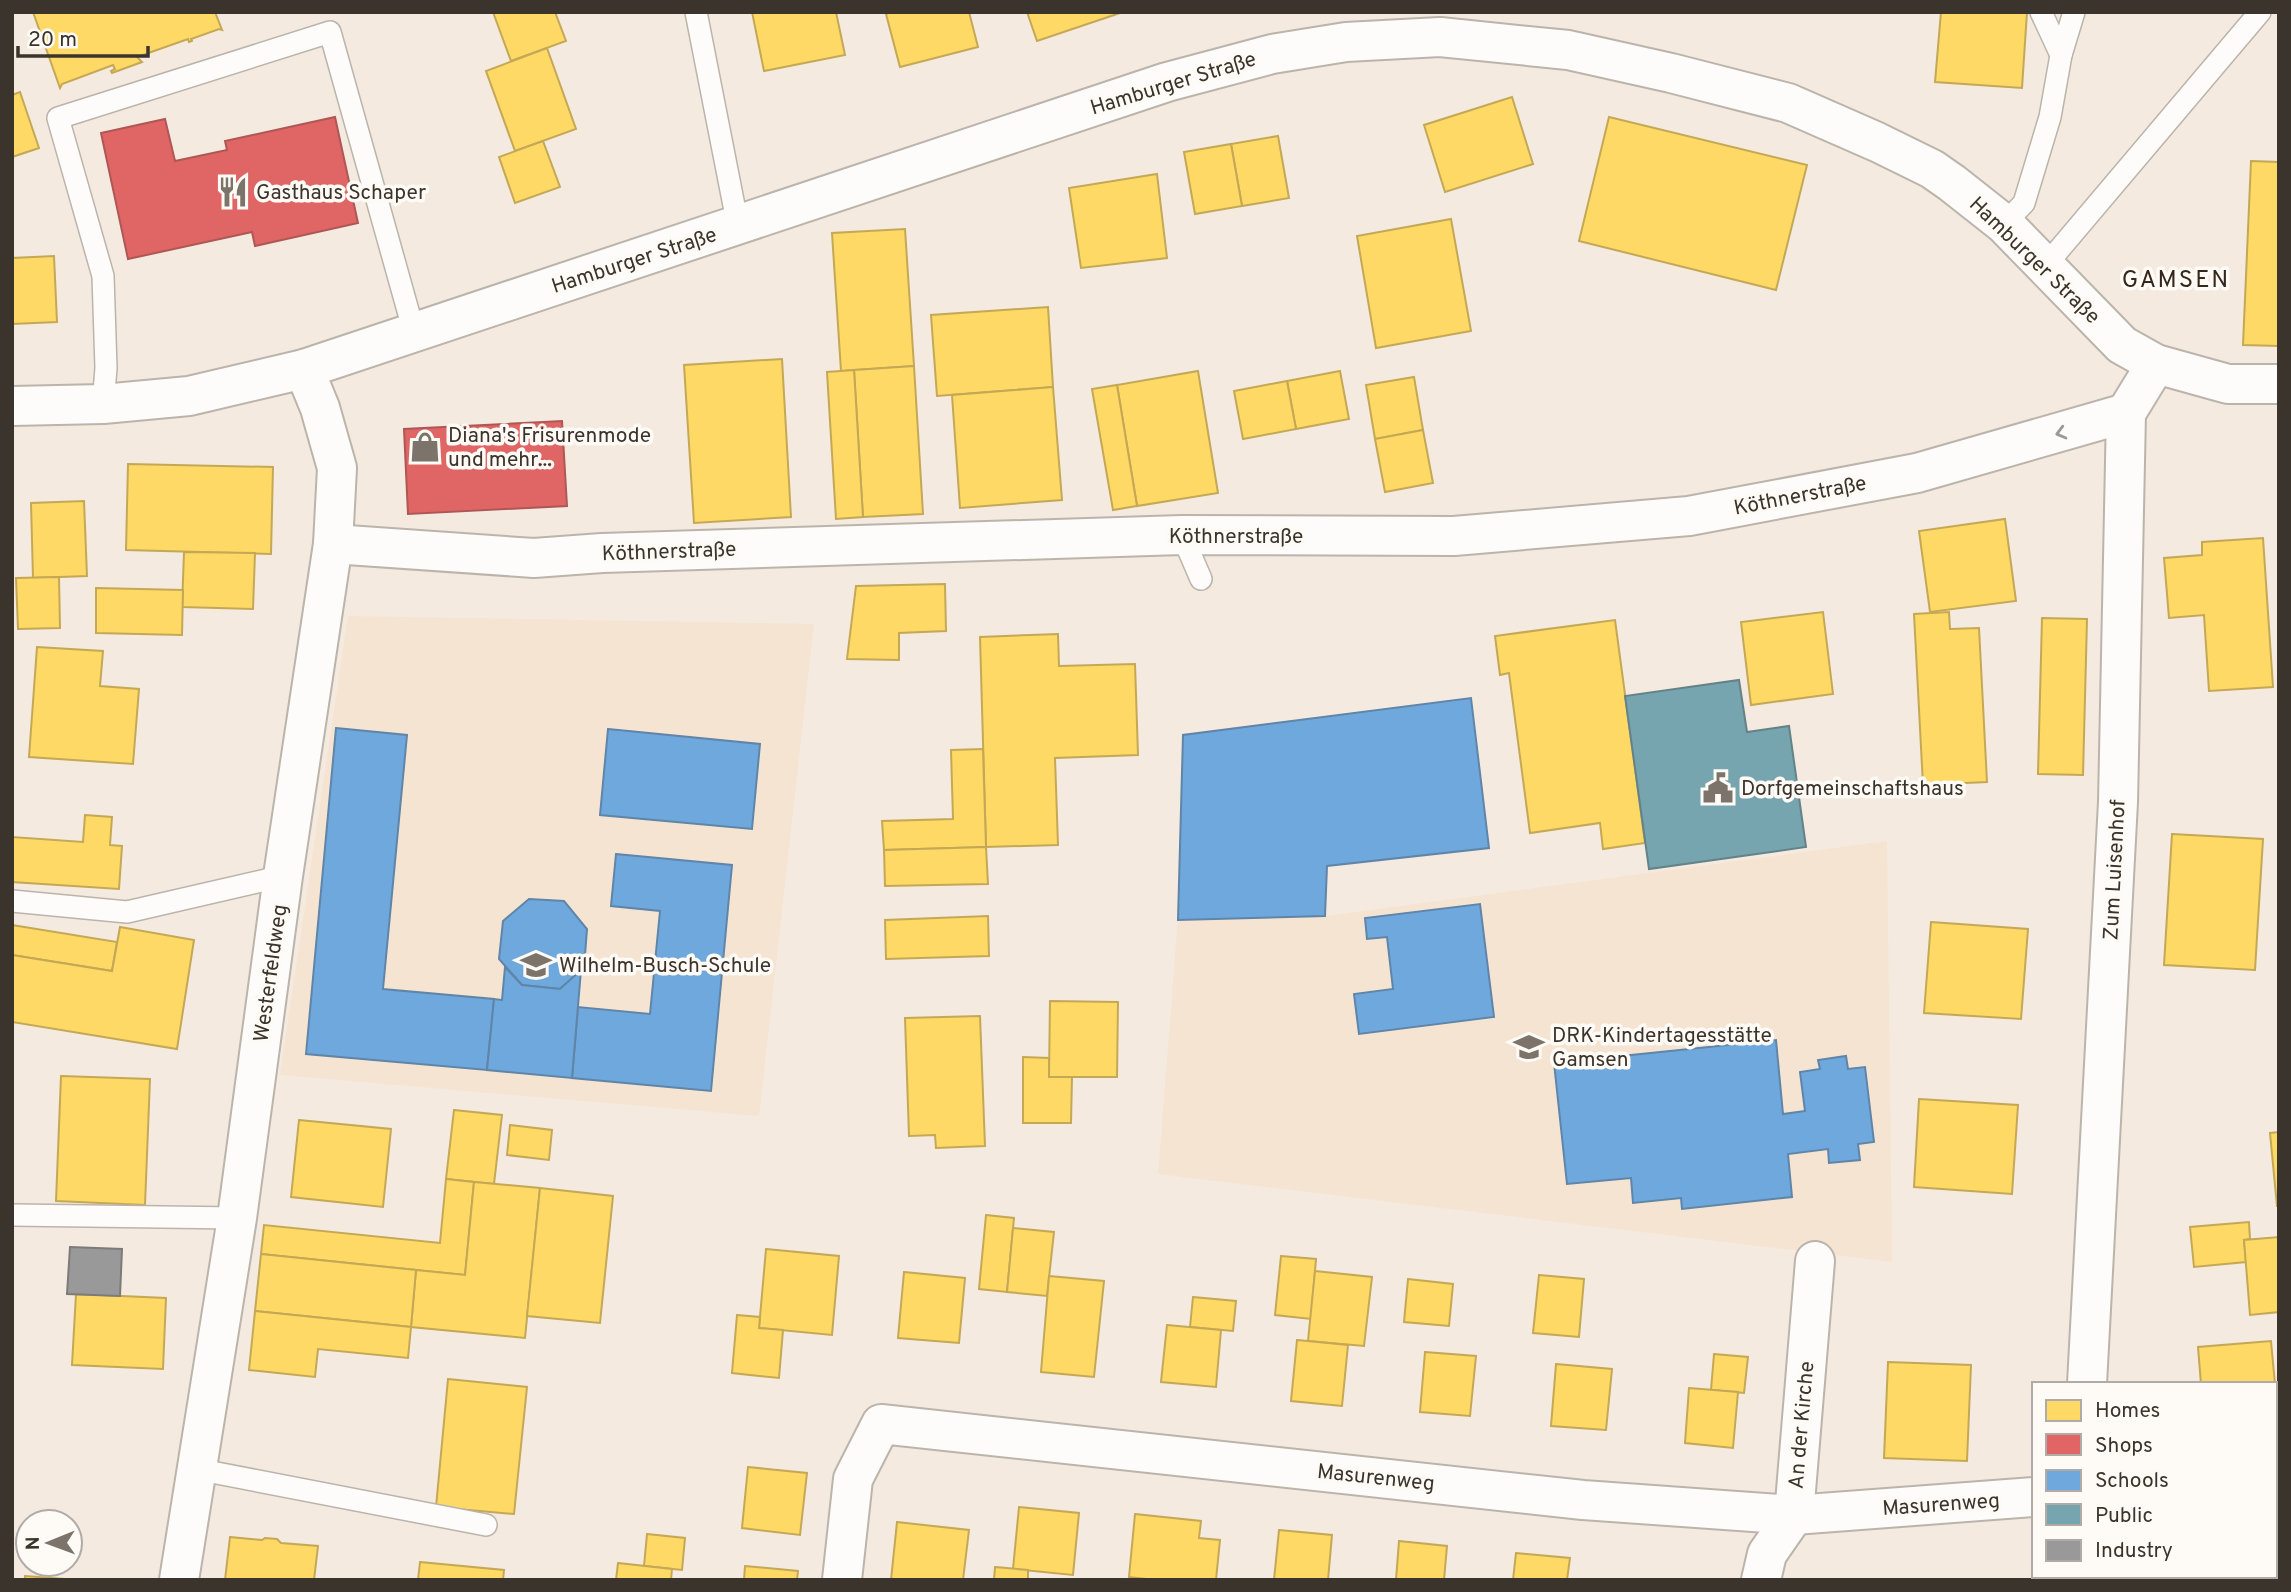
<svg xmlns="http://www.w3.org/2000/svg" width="2291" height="1592" viewBox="0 0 2291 1592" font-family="Overpass,sans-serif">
<rect width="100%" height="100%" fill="#f4eadf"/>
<g fill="#f6e4d2">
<polygon points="348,616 814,624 759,1116 280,1075"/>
<polygon points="1887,841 1892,1262 1158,1174 1178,920 1325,916"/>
</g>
<g fill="#ffd966" stroke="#c4a855" stroke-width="2">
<polygon points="33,12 215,12 222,30 219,29 191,39 192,41 189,42 188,39 137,57 142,62 112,73 111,71 115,69 113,65 62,84 60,88"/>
<polygon points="493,12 555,12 566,41 511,61"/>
<polygon points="752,12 836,12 845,55 764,71"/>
<polygon points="891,12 969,12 978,47 900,67 886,14"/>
<polygon points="1027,12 1123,12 1037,41"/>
<polygon points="1941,12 2027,12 2022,88 1935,82"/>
<polygon points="547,48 576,129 515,151 486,71"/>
<polygon points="20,92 39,148 12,157 12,95"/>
<polygon points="1512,97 1533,164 1445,192 1424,125"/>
<polygon points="1609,117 1807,165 1776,290 1579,241"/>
<polygon points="1278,136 1289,198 1242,206 1231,144"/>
<polygon points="543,141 560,187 515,203 499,157"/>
<polygon points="1231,144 1242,206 1195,214 1184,152"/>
<polygon points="2251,161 2279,162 2279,346 2243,345"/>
<polygon points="1157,174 1167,258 1081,268 1069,188"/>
<polygon points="1451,219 1471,331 1376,348 1357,236"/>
<polygon points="905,229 914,366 841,371 832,233"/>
<polygon points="54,256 57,322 12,324 12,258"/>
<polygon points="1048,307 1053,387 937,396 931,315"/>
<polygon points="782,359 791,517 694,523 684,365"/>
<polygon points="914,366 923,514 863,517 854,370"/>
<polygon points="854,370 863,517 836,519 827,372"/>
<polygon points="1198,371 1218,493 1137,506 1117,385"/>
<polygon points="1340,371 1349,419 1296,429 1287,381"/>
<polygon points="1414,377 1423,430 1375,439 1366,385"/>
<polygon points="1287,381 1296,429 1243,439 1234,391"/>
<polygon points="1117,385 1137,506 1113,510 1092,389"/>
<polygon points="1053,387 1062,500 960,508 952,395"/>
<polygon points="1423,430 1433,483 1385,492 1375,439"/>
<polygon points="128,464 273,467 271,554 126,550"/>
<polygon points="84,501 87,576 33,578 31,503"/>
<polygon points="2005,519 2016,601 1930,612 1919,531"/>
<polygon points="2263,538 2273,687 2209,691 2204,615 2169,618 2164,558 2202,555 2202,542"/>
<polygon points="184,552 255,553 253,609 182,607"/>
<polygon points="59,577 60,628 18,629 16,578"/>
<polygon points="945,584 946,631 899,633 899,660 847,659 856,586"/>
<polygon points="96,588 183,590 182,635 96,633"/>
<polygon points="1823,612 1833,694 1751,705 1741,622"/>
<polygon points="1949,612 1950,629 1979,628 1987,782 1923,785 1914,614"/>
<polygon points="2042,618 2087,619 2083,775 2038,774"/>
<polygon points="1615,620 1645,843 1603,849 1600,823 1530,833 1509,673 1500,675 1495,636"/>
<polygon points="1058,634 1059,666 1135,664 1138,755 1055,758 1058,845 986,847 980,637"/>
<polygon points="37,647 103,651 100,686 139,689 133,764 29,757"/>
<polygon points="983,749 986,847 884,850 882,821 953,819 951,750"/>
<polygon points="85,815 112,817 110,845 122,846 119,889 12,882 12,837 83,842"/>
<polygon points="2172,834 2263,839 2255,970 2164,965"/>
<polygon points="986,847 988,884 885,886 884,850"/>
<polygon points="988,916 989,956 886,959 885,920"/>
<polygon points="1931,922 2028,929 2021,1019 1924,1013"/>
<polygon points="12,925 117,942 112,971 12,955"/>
<polygon points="120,927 194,940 177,1049 12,1022 12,955 112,971"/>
<polygon points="1050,1001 1118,1002 1117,1077 1049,1077"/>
<polygon points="980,1016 985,1146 936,1148 935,1135 909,1136 905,1018"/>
<polygon points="1023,1057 1049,1058 1049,1077 1072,1077 1071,1123 1023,1123"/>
<polygon points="61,1076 150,1079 145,1205 56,1201"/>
<polygon points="1919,1099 2018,1105 2012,1194 1914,1187"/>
<polygon points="454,1110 502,1115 494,1184 446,1179"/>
<polygon points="299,1120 391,1129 383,1207 291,1197"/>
<polygon points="510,1125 552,1130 549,1160 507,1155"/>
<polygon points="2279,1132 2279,1206 2277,1206 2270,1133"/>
<polygon points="446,1179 474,1182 465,1275 261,1254 264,1225 440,1243"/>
<polygon points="474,1182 540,1188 525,1338 411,1327 416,1270 465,1275"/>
<polygon points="540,1188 613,1196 600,1323 527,1316"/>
<polygon points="986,1215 1014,1218 1007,1292 979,1289"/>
<polygon points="2249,1222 2250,1239 2244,1240 2246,1262 2194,1267 2190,1227"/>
<polygon points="1013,1228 1054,1232 1047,1296 1007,1292"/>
<polygon points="2279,1237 2279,1312 2250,1315 2244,1240"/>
<polygon points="766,1249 839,1256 832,1335 759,1328"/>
<polygon points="261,1254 416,1270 411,1327 255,1311"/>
<polygon points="1281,1256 1316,1259 1311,1319 1275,1315"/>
<polygon points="1315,1271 1372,1277 1364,1346 1308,1341"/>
<polygon points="904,1272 965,1278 959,1343 898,1338"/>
<polygon points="1539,1275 1584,1279 1579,1337 1533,1333"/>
<polygon points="1049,1276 1104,1281 1094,1377 1041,1372"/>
<polygon points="1408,1279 1453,1284 1449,1326 1404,1322"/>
<polygon points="76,1294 166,1298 163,1369 72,1365"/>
<polygon points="1193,1297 1236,1301 1233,1331 1190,1327"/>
<polygon points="255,1311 411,1327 408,1358 318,1349 315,1377 249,1370"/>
<polygon points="737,1315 760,1317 759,1328 783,1330 779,1378 732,1373"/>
<polygon points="1167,1325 1221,1330 1216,1387 1161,1382"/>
<polygon points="1297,1340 1348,1345 1342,1406 1291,1401"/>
<polygon points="2271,1341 2275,1384 2201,1384 2198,1347"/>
<polygon points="1425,1352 1476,1356 1470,1416 1420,1412"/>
<polygon points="1714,1354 1748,1357 1744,1393 1711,1390"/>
<polygon points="1888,1362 1971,1365 1967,1461 1884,1458"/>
<polygon points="1556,1364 1612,1369 1606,1430 1551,1426"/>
<polygon points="448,1379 527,1387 514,1514 436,1507"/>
<polygon points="2275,1387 2279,1426 2279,1430 2275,1430"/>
<polygon points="1689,1388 1738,1392 1733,1448 1685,1443"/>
<polygon points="748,1467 807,1473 800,1535 742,1528"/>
<polygon points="1019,1507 1079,1513 1073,1575 1013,1569"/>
<polygon points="1135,1514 1201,1521 1199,1538 1220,1540 1216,1580 1155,1580 1129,1577"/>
<polygon points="897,1522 969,1530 963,1580 891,1580"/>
<polygon points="1279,1530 1332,1535 1328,1580 1274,1580"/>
<polygon points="647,1534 685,1538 682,1570 644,1566"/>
<polygon points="230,1537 262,1540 265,1538 277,1539 281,1543 318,1546 314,1580 225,1580"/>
<polygon points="1399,1541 1447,1546 1444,1580 1396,1580"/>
<polygon points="1516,1553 1570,1558 1567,1580 1513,1580"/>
<polygon points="420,1562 504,1570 503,1580 418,1580"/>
<polygon points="618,1563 672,1569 671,1580 616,1580"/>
<polygon points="745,1566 798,1571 797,1580 744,1580"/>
<polygon points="995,1567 1028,1570 1028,1580 994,1580"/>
<polygon points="25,1576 78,1580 25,1580"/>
</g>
<g fill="#e06666" stroke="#ae5755" stroke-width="2">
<polygon points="335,117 358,223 255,246 252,232 128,259 101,133 165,119 175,161 227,150 225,141"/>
<polygon points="562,421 567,506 408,514 404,429"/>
</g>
<g fill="#6fa8dc" stroke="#5f85a8" stroke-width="2">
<polygon points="1471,698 1489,848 1327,866 1325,916 1178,920 1183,735"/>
<polygon points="336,728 407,735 383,989 494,999 487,1070 306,1054"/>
<polygon points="608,729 760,744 752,829 600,815"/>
<polygon points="616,854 732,865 711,1091 572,1078 578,1007 650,1014 660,911 611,906"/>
<polygon points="529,899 564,901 587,929 584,968 560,989 522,985 499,959 503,921"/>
<polygon points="1480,904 1494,1017 1359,1034 1354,994 1393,989 1387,937 1367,939 1365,918"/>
<polygon points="505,967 522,985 560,989 581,970 572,1078 487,1070 494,999 502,1000"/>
<polygon points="1776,1040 1783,1114 1805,1111 1800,1072 1820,1069 1818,1060 1846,1056 1848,1069 1865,1067 1874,1142 1858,1144 1860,1160 1829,1163 1828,1149 1788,1154 1792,1197 1682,1209 1681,1198 1633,1203 1631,1178 1567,1184 1554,1063"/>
</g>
<polygon fill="#76a5af" stroke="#648388" stroke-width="2" points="1739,680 1747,732 1789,726 1806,847 1649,869 1625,696"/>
<polygon fill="#999" stroke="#7d7b79" stroke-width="2" points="70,1247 122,1249 120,1296 67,1294"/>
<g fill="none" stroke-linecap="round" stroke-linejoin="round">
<g stroke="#bbb4ab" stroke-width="24">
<g id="lane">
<polyline points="696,12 738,226"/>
<polyline points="2041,12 2061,55"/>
<polyline points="2004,224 2024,203 2050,117 2061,55 2074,12"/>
<polyline points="2046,265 2260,12"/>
<polyline points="103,404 106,368 103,276 58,118 330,32 414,332"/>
<polyline points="1182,535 1201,579"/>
<polyline points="12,901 127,912 283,876"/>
<polyline points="12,1215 237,1218"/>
<polyline points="196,1469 486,1525"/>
</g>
</g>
<g stroke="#bbb4ab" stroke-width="42">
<g id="street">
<polyline points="333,544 534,558 602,553 1182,535 1454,536 1689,516 1917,473 2126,413"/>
<polyline points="179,1580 237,1218 283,876 333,544 337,468 320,408 304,369"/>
<polyline points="842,1580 853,1479 881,1424 1583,1500 1794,1515 2034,1497"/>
<polyline points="1761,1580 1767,1554 1794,1515 1815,1261"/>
</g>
</g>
<g stroke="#bbb4ab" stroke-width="42">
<g id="secondary">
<polyline points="12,406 103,404 189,396 304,369 1167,82 1272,54 1346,42 1440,37 1568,50 1671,73 1788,103 1877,142 1932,169 1952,183 2004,224 2122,345 2156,364 2228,384 2279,384"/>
<polyline points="2087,1384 2118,802 2126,413 2156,364"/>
<polyline points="2076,1580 2076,1576"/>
</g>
</g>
<use href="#lane" stroke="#fdfcfa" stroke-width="21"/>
<use href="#street" stroke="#fdfcfa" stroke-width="38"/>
<use href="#secondary" stroke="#fdfcfa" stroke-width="38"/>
</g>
<defs><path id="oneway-chevron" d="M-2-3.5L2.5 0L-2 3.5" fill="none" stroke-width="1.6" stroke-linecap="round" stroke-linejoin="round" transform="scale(1.75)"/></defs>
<use stroke="#9c9894" href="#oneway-chevron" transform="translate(2061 433) rotate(165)"/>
<defs>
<g id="restaurant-bare" transform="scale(2.415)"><path d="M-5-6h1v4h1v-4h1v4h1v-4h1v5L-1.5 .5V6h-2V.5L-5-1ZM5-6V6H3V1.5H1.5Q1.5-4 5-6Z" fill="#7c746b" stroke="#fefaf6" stroke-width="2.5" paint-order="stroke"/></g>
<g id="shop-bare" transform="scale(2.415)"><path d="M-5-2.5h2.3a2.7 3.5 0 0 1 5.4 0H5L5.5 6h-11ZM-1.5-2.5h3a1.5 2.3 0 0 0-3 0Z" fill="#7c746b" stroke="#fefaf6" stroke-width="2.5" paint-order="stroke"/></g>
<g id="civic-bare" transform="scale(2.415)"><path d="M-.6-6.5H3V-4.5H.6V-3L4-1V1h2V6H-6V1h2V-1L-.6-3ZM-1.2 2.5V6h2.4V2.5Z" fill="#7c746b" stroke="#fefaf6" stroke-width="2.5" paint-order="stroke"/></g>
<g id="school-bare" transform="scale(2.415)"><path d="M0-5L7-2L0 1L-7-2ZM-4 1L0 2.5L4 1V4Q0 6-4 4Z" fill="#7c746b" stroke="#fefaf6" stroke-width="2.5" paint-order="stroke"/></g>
</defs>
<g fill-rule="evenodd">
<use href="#restaurant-bare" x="233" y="192"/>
<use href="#shop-bare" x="425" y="447"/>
<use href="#civic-bare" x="1718" y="788"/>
<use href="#school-bare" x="536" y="965"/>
<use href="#school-bare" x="1529" y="1047"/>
</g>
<g text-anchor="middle" stroke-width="7" stroke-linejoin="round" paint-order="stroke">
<g font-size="21" fill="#3b342d" stroke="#fefaf6">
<text transform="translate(1173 83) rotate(-17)" y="7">Hamburger Straße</text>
<text transform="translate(634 260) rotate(-18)" y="7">Hamburger Straße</text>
<text transform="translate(2035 260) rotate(44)" y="7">Hamburger Straße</text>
<text transform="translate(1800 495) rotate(-11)" y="7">Köthnerstraße</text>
<text x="1236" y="543">Köthnerstraße</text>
<text transform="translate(669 551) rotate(-2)" y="7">Köthnerstraße</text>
<text transform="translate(2114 870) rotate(-87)" y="7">Zum Luisenhof</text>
<text transform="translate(270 973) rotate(-82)" y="7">Westerfeldweg</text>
<text transform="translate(1801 1425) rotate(-85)" y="7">An der Kirche</text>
<text transform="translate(1376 1477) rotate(6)" y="7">Masurenweg</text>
<text transform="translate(1941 1504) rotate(-4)" y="7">Masurenweg</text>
</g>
<g font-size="21" fill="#3b342d" stroke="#fefaf6" text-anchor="start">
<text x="256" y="199">Gasthaus Schaper</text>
<text x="448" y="442">Diana's Frisurenmode<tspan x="448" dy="24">und mehr...</tspan></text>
<text x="1741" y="795">Dorfgemeinschaftshaus</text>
<text x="559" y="972">Wilhelm-Busch-Schule</text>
<text x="1552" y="1042">DRK-Kindertagesstätte<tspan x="1552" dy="24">Gamsen</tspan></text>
</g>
<g font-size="24" letter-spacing="2" fill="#352719" stroke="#fefaf6">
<text x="2176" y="287">GAMSEN</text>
</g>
</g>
<rect width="2291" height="1592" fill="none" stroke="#3b342d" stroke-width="28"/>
<rect x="2032" y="1382" width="245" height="196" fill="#fefaf6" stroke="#b0aba6" stroke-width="2"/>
<rect x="2046" y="1400" width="35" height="21" fill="#ffd966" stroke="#b0aba6" stroke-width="2"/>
<text x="2095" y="1417" font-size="21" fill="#3b342d">Homes</text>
<rect x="2046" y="1434" width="35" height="21" fill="#e06666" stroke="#b0aba6" stroke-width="2"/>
<text x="2095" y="1452" font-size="21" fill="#3b342d">Shops</text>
<rect x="2046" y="1470" width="35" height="21" fill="#6fa8dc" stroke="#b0aba6" stroke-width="2"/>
<text x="2095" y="1487" font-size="21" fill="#3b342d">Schools</text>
<rect x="2046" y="1504" width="35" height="21" fill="#76a5af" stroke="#b0aba6" stroke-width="2"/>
<text x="2095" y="1522" font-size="21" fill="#3b342d">Public</text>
<rect x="2046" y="1540" width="35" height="21" fill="#999999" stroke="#b0aba6" stroke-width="2"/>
<text x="2095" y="1557" font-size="21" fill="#3b342d">Industry</text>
<g transform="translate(49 1543) rotate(269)"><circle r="33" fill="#fefaf6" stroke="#b0aba6" stroke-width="2"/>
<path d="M0-5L12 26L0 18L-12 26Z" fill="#7c746b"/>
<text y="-10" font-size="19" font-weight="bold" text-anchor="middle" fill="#3b342d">N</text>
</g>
<path d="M18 46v10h130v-10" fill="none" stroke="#3b342d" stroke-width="3.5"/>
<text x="28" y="46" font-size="21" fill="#3b342d" stroke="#fefaf6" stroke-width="5" paint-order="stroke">20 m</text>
</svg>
